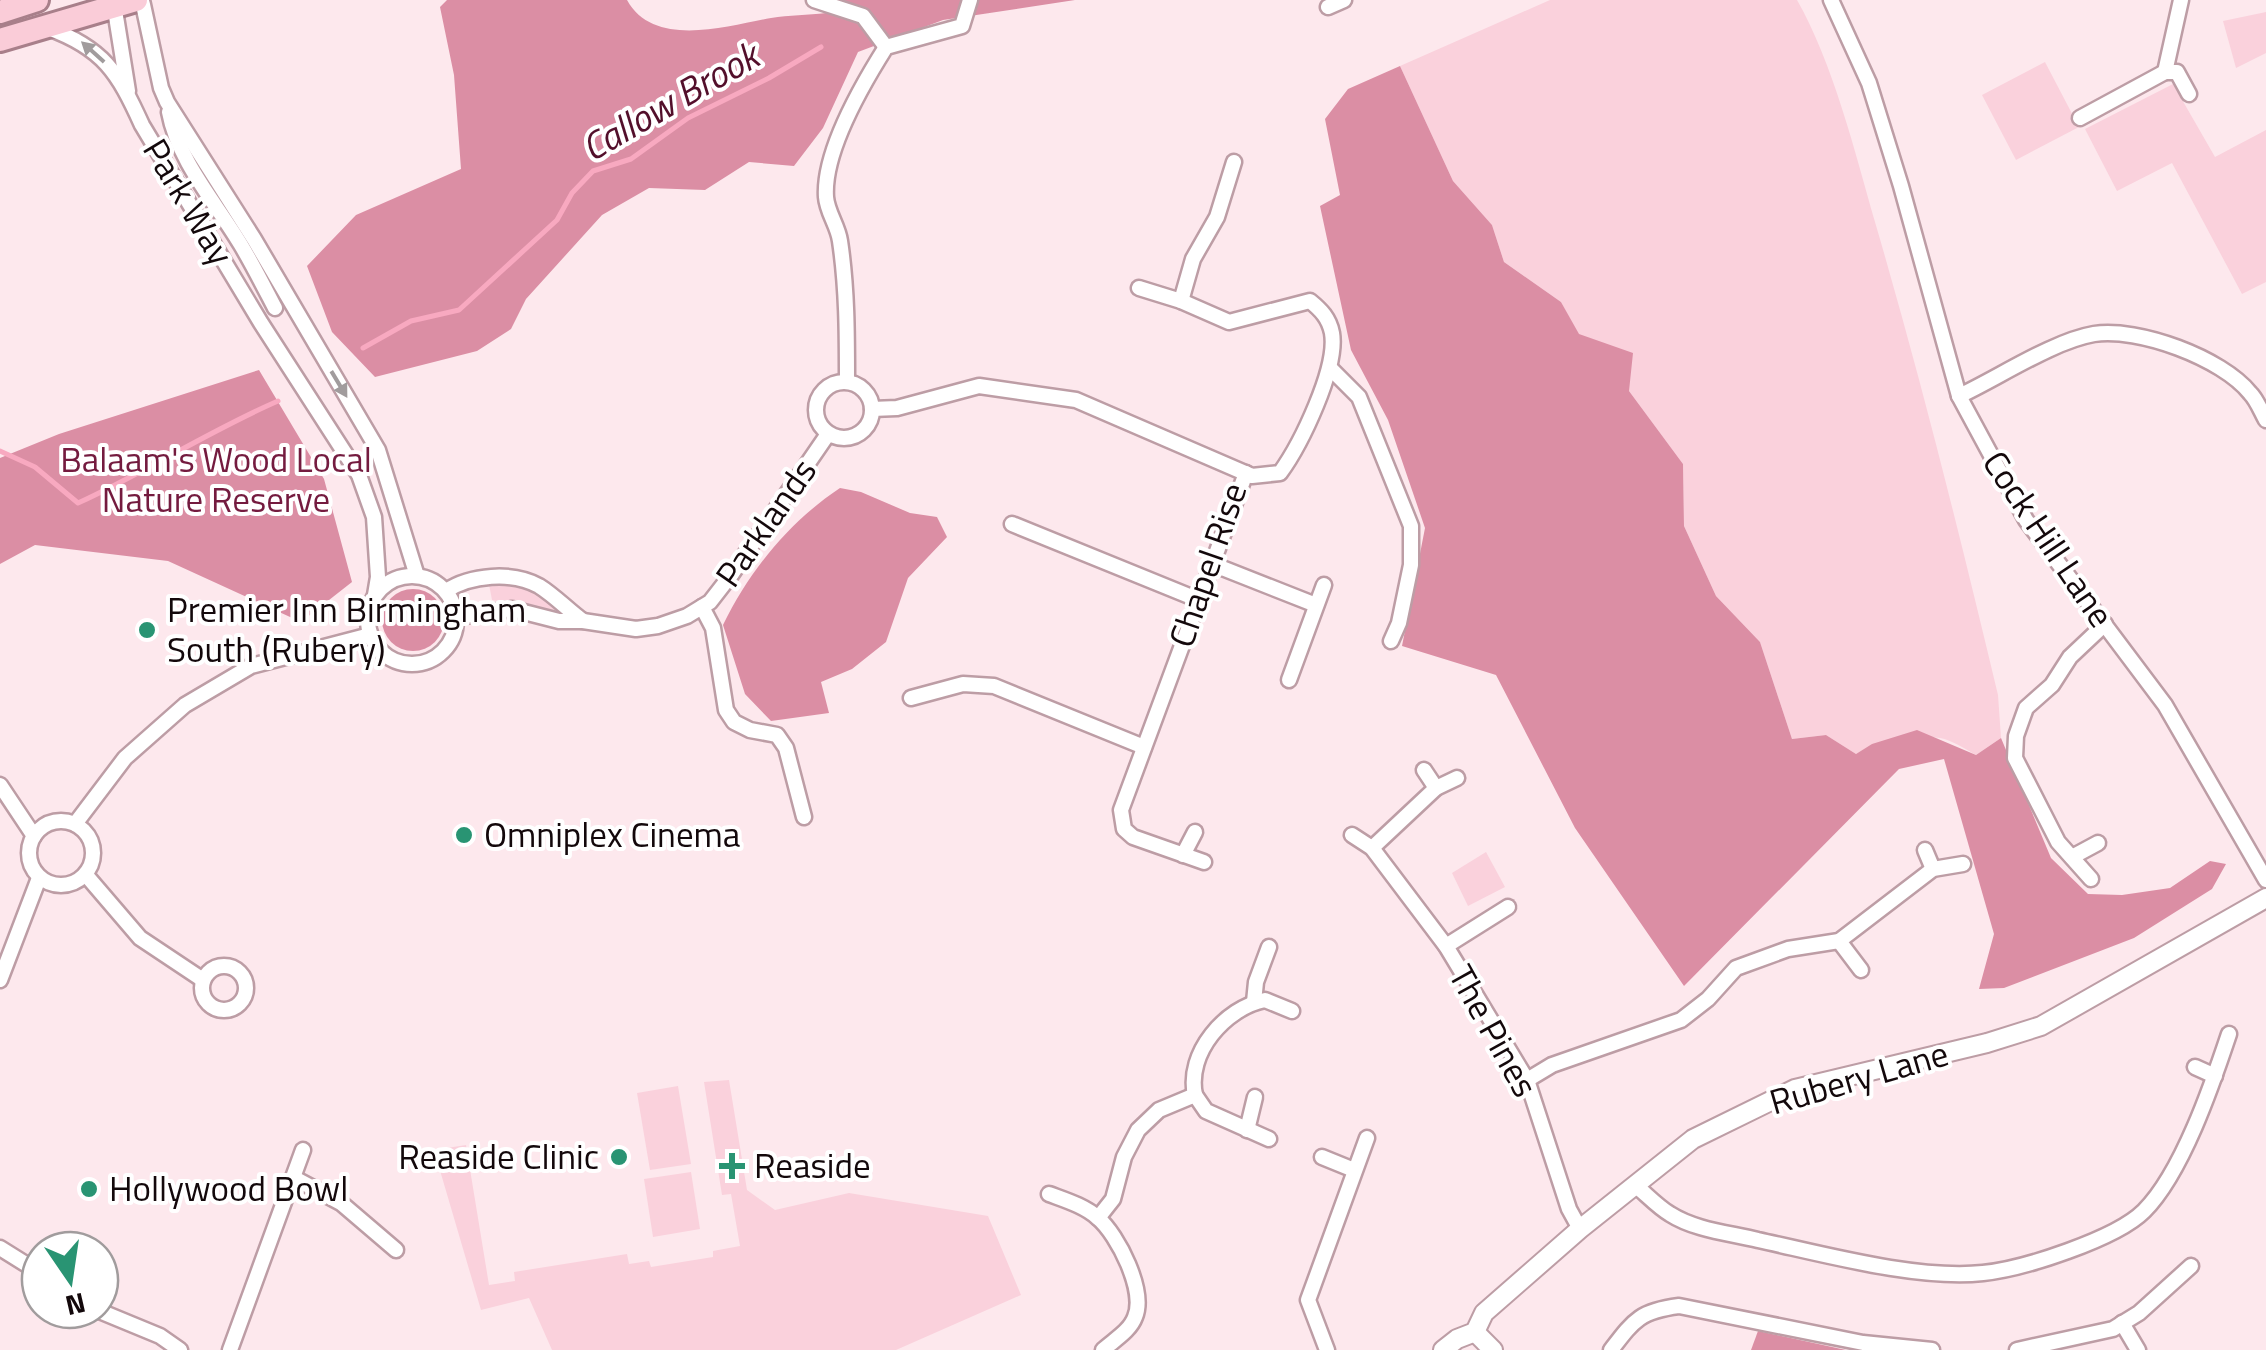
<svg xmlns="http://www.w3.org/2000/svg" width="2266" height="1350" viewBox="0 0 2266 1350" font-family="'Titillium Web',sans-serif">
<rect width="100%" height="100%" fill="#fde8ed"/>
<g fill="#fad1dc">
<path d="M1550,0H1797C1833,63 1855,152 1875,222C1921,379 1960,536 1998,695L2001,738L1976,755C1965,749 1952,740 1940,738C1912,734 1879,739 1856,754L1826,735L1792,739L1760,642L1716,596L1684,526L1683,464L1629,391L1578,334L1561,302L1504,262L1492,225L1453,181L1400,66Z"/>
<polygon points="2266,12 2266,53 2236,68 2223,21"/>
<polygon points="2045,62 2079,127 2016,160 1982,95"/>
<polygon points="2173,84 2215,157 2266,130 2266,282 2242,294 2172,163 2117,191 2085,129"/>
<polygon points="488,579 532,584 570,613 492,600"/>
<polygon points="1486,852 1505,887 1468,906 1452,873"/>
<polygon points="729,1080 747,1190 775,1210 849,1193 988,1216 1021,1295 896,1350 552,1350 529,1298 481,1310 434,1150 466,1145 489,1285 515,1281 514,1272 627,1254 629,1264 649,1261 651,1267 713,1257 713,1251 740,1246 731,1194 722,1195 704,1082"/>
<polygon points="678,1086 691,1164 650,1170 637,1093"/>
<polygon points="691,1172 700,1229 653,1237 644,1179"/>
</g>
<g fill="#db8ea4">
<path d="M447,0H627C654,49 727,26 771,18C789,15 808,15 826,13L831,0H1075L943,20L858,52L823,128L794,166L749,162L705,190L649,188L602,215L526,299L511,329L477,351L375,377L332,332L307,266L356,215L461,169L454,75L440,7Z"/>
<polygon points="1400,66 1453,181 1492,225 1504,262 1561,302 1579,334 1633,353 1629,391 1683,464 1684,526 1716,596 1760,642 1792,739 1826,735 1856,754 1872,744 1917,730 1976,755 2001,738 2051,858 2088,894 2122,895 2170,888 2210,861 2226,864 2212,889 2134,938 2004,988 1979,989 1994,934 1944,759 1899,769 1684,986 1575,828 1496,675 1402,646 1425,528 1388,420 1351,350 1320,206 1340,195 1325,119 1348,89"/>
<polygon points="259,370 324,479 352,582 301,622 168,561 35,545 0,564 0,458 59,434"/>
<path d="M840,488L861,492L910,513L937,517L947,537L908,578L886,642L852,669L821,682L829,713L771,721L745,694L723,625C750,570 789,522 840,488Z"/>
<circle cx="413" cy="620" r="31"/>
<polygon points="1758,1331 1846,1350 1751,1350"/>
</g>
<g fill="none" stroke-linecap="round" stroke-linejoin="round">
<g stroke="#f8a9c0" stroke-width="5">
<polyline points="363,348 411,321 459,310 557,220 572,193 593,171 631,159 688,118 769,78 821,47"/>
<path d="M0,451L35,467L78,503C146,472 209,431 278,401"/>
</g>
<g stroke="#bd9da5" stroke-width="19">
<g id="minor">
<polyline points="142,0 161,88 167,102 254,239 378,450 417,576"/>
<polyline points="814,0 863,16 886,47"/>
<polyline points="1831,0 1869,83 1901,186 1959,396 2026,520 2165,705 2266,880"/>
<polyline points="2181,0 2165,72 2177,72 2189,94"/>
<polyline points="114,4 128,91"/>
<polyline points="1328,7 1344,0"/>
<path d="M48,28C103,48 118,72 142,125L261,323L359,475L374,517L378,577L375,595"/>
<path d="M169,112C178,161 216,203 241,245C253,265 264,287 275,308"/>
<polyline points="2080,118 2165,72"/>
<polyline points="1181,301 1193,259 1217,217 1234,162"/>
<polyline points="1330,368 1359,397 1411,526 1411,565 1399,623 1391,641"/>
<path d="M847,381C847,334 847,288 840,241C838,226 827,212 826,197C823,152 862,85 886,47L962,26L970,0"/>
<circle cx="844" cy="410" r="28"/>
<path d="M1959,396C1998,378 2053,341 2094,334C2138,327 2222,358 2250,393C2257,400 2261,411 2266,420"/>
<path d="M872,409L897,408L979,386L1076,400L1252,476L1280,473C1301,444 1338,368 1332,333C1329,318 1321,310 1310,301L1229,322L1181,301L1139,288"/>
<polyline points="1012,524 1199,600"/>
<polyline points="1212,564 1316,605"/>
<circle cx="412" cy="620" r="44"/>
<path d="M446,591C470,575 512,571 539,586C555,596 568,610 583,621"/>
<polyline points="702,607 713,628 726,710 734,722 750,730 777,735 786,748 804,817"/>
<polyline points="457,617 512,609 559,621 583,621 636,629 658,626 687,616 710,602 731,575 828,434"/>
<polyline points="1289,680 1324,585"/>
<polyline points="911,698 963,684 994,686 1144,747"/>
<polyline points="1424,770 1436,788"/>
<polyline points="0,785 34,836"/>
<circle cx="61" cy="853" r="32"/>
<polyline points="75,824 125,758 185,705 251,666 370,635"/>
<polyline points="1352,835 1372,848 1446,946 1527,1080 1569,1209 1580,1229"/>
<polyline points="1372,848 1436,788 1457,778"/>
<polyline points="1925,850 1933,869"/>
<polyline points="1183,855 1195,832"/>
<polyline points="2072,857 2098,843"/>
<polyline points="1204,862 1133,837 1124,829 1121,810 1246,473"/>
<polyline points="86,875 140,938 203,980"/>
<polyline points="2091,879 2058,842 2015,758 2016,736 2026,708 2052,685 2070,657 2105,624"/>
<polyline points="1839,941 1861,970"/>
<polyline points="1446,946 1508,907"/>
<circle cx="224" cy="988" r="22"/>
<polyline points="0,980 39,878"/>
<polyline points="1254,1002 1256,982 1269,947"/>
<polyline points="2195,1067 2215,1076"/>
<polyline points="1527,1080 1552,1065 1681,1020 1708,999 1736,968 1788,949 1839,941 1933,869 1963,864"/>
<path d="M1195,1095C1186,1053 1225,1008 1265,1000L1292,1011"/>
<polyline points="1247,1130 1255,1097"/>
<polyline points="1322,1157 1354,1170"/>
<polyline points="294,1178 341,1203 396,1250"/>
<path d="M1635,1185C1646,1194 1658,1207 1670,1214C1695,1230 1729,1233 1758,1240C1823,1254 1917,1280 1983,1273C2023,1269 2116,1239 2144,1211C2182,1173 2212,1085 2229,1034"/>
<path d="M1049,1194C1065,1200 1085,1206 1098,1218C1118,1235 1146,1291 1135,1317C1130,1331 1114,1340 1103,1350"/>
<polyline points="1098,1218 1113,1199 1124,1157 1138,1130 1159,1110 1195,1095 1206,1111 1269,1139"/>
<polyline points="0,1248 40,1273"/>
<polyline points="97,1310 160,1336 180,1350"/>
<polyline points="2122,1323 2138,1350"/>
<polyline points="230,1350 303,1150"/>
<polyline points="1327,1350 1308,1300 1367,1138"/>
<path d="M1611,1350C1634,1320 1640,1311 1679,1306L1863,1343L1932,1350"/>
<polyline points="2017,1350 2113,1329 2139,1313 2191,1266"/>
</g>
</g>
<g stroke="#bd9da5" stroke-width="22">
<g id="tertiary">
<polyline points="1475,1332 1493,1350"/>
<polyline points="1443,1350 1457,1339 1475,1332 1484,1313 1580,1229 1693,1139 1795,1089 1987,1043 2041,1026 2266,898"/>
</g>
</g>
<g stroke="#a87f8a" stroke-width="28">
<g id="trunk">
<polyline points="0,12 37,0"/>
<polyline points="0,40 136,0"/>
</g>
</g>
<use href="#minor" stroke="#fff" stroke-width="14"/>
<use href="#tertiary" stroke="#fff" stroke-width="18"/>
<use href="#trunk" stroke="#faccd8" stroke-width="22"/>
</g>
<defs><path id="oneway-solid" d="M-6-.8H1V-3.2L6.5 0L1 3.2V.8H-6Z" transform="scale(2.5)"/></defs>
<g fill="#a19c9d">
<use href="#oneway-solid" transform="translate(93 52) rotate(-138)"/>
<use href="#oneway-solid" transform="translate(339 384) rotate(59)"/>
</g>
<g fill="#299473" stroke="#fff" stroke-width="4">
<circle cx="147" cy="630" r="10"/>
<circle cx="464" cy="835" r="10"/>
<circle cx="619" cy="1157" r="10"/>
<path d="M727 1151h10v10h10v10h-10v10h-10v-10h-10v-10h10z"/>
<circle cx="89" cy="1189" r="10"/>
</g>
<g text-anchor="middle" stroke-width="8" stroke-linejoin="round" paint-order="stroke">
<g font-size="35" fill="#13080b" stroke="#fff">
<text transform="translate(188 202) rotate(59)" y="12">Park Way</text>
<text transform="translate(766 523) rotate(-55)" y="12">Parklands</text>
<text transform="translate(2048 539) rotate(56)" y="12">Cock Hill Lane</text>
<text transform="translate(1208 565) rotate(-71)" y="12">Chapel Rise</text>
<text transform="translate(1493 1031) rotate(61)" y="12">The Pines</text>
<text transform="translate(1859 1078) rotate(-16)" y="12">Rubery Lane</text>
</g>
<g font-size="35" fill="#741b3f" stroke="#fff">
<text x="216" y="472">Balaam's Wood Local<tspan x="216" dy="40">Nature Reserve</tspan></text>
</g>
<g font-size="35" fill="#13080b" stroke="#fff" text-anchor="start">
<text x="167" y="622">Premier Inn Birmingham<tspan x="167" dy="40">South (Rubery)</tspan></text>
<text x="484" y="847">Omniplex Cinema</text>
<text x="599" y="1169" text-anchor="end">Reaside Clinic</text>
<text x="754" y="1178">Reaside</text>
<text x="109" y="1201">Hollywood Bowl</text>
</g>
<g font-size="38" font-style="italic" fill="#530f2b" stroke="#fff">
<text transform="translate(670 102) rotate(-30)" y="13">Callow Brook</text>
</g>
</g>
<g transform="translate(70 1280) rotate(167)"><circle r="48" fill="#ffffff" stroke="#a19c9d" stroke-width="2.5"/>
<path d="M0-8L18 38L0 25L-18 38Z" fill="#299473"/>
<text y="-15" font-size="28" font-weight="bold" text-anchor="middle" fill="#13080b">N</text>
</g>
</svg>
